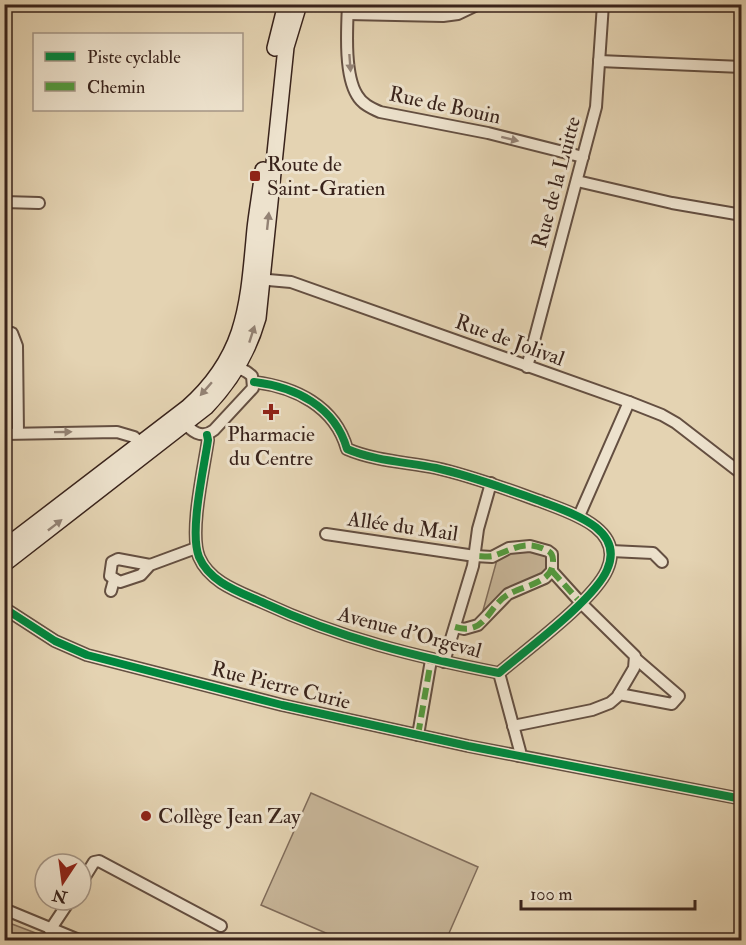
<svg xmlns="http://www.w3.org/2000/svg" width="746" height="945" viewBox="0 0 746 945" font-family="'IM FELL Double Pica',serif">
<rect width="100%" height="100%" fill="#e4d3b2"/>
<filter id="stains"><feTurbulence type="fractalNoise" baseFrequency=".00333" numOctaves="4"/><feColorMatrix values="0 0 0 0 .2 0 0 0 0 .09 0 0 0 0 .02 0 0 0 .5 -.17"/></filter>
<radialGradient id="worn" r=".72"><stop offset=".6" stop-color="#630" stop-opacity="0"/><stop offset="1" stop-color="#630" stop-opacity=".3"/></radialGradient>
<g fill="#c7b598" stroke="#806c5a" stroke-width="1.5">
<polygon points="520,549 549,554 548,566 545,574 482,614 498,556"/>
<polygon points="311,793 478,867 446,940 342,940 261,905"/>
<polygon points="4,921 54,940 5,940"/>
</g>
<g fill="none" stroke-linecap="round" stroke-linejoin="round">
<g stroke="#644f41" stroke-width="14">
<g id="street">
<path d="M348,4C347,29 344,74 357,95C362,104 371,108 380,112L488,133L583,157"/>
<polyline points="348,14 443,16 458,14 479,4"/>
<polyline points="599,61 742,67"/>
<polyline points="577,181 672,203 742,215"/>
<polyline points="4,202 39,203"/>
<polyline points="257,279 291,282 629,402 662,415 676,423 742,474"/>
<polyline points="4,331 12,333 17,346 18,433"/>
<polyline points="527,367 596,107 603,4"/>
<path d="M182,420C191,431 201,440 214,430L253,388L252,376C244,369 240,368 230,370"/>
<polyline points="4,434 117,432 134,437 146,448"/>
<path d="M207,435L208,440C204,468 189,532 199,557C210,583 240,592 264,603C339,638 417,657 499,673C526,650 594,600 607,570C626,528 568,512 540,501C506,489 472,476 436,468C406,462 375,461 347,449C335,406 295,387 254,382"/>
<polyline points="579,516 629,402"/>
<polyline points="326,534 475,556 492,557 509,548 530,546 548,551 552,554 552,571 545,578 508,594 478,625 464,629 455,627"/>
<polyline points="611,551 653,553 662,562"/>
<polyline points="150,565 141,575 120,582 110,576 112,562 118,559 150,565 196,548"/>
<polyline points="111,591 114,580"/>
<polyline points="4,608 55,641 87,655 282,705 468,746 742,799"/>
<polyline points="444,662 473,566 478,529 491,483"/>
<polyline points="499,673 520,751 519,756"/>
<polyline points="619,694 672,704 679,696 635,658"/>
<polyline points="513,726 592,710 610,703 617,697 634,668 635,656 581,603 552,571"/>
<polyline points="418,735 431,660"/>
<polyline points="81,883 94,862 99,861 221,926"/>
<polyline points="4,909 79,940"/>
<polyline points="50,930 70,900"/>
<polyline points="733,940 742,938"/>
</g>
</g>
<g stroke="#39231b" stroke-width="18">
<g id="secondary">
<polyline points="275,48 286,4"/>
<path d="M4,548L187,408C247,355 248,304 255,229C257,210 261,190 263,170"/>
<path d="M4,564L206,407C231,381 248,353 258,318L286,47L299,4"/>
</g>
</g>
<use href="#street" stroke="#ede2cd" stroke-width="10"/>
<use href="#secondary" stroke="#ede2cd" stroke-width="15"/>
<g stroke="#529b3e" stroke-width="6" stroke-dasharray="12 6" stroke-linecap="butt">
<polyline points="552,571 581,603"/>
<path d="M455,627C487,636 487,606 509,594C525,585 554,583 553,560C553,555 551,552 546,550C525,539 512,550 493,556C488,557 481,556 475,556"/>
<polyline points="418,735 431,660"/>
</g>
<g stroke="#ede2cd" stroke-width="11">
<g id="cycleway">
<path d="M207,435L208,440C204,468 189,532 199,557C210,583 240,592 264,603C339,638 417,657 499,673C526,650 594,600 607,570C626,528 568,512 540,501C506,489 472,476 436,468C406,462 375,461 347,449C335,406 295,387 254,382"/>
<polyline points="4,608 55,641 87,655 282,705 468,746 742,799"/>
</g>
</g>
<use href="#cycleway" stroke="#00873e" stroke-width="8"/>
</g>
<defs><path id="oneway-solid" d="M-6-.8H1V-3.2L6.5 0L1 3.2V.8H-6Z" transform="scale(1.5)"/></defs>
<g fill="#938274">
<use href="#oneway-solid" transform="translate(350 63) rotate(86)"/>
<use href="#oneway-solid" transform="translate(510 139) rotate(14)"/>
<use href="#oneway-solid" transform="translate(268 221) rotate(-84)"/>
<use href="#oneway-solid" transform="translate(252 334) rotate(-72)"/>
<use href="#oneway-solid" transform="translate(206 389) rotate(131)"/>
<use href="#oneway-solid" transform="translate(63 432) rotate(-1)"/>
<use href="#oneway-solid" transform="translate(55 525) rotate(-38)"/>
</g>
<g fill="#8f2418" stroke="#ede2cd" stroke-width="2">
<rect x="249" y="170" width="12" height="12" rx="3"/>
<path d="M268 403h6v6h6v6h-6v6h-6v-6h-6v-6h6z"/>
<circle cx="146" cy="816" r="6"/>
</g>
<g text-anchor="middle" stroke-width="6" stroke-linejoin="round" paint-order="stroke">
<g font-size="21" fill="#39231b" stroke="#ede2cd">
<text transform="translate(445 105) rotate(12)" y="7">Rue de Bouin</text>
<text transform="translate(556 182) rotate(-75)" y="7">Rue de la Luitte</text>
<text transform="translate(510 340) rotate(20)" y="7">Rue de Jolival</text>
<text transform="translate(403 526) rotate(8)" y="7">Allée du Mail</text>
<text transform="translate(410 632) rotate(15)" y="7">Avenue d'Orgeval</text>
<text transform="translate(281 685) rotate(14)" y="7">Rue Pierre Curie</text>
</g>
<g font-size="21" fill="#39231b" stroke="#ede2cd" text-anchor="start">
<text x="267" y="171">Route de<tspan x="267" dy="24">Saint-Gratien</tspan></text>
<text x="271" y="441" text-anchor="middle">Pharmacie<tspan x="271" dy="24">du Centre</tspan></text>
<text x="158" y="823">Collège Jean Zay</text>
</g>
</g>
<rect width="746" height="945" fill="none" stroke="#e4d3b2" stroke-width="24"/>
<rect x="6" y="6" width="734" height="933" fill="none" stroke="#39231b" stroke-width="3"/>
<rect x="12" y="12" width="722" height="921" fill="none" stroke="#39231b" stroke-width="1.5"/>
<rect x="33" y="33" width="210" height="78" fill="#ede2cd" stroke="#a59686" stroke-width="1.5"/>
<rect x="45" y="52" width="30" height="9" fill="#00873e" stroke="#a59686" stroke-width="1.5"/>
<text x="87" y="63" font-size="18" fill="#39231b">Piste cyclable</text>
<rect x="45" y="82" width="30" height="9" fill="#529b3e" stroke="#a59686" stroke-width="1.5"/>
<text x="87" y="93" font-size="18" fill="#39231b">Chemin</text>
<g transform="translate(63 882) rotate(193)"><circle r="28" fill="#ede2cd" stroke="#a59686" stroke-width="1.5"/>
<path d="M0-4.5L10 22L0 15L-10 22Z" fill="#8f2418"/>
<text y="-9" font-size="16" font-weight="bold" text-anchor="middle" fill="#39231b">N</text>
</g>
<path d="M521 900v9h174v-9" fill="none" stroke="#39231b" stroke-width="3"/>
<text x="530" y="900" font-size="18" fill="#39231b" stroke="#ede2cd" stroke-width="4.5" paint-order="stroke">100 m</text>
<rect width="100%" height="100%" filter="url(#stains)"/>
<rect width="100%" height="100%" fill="url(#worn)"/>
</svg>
